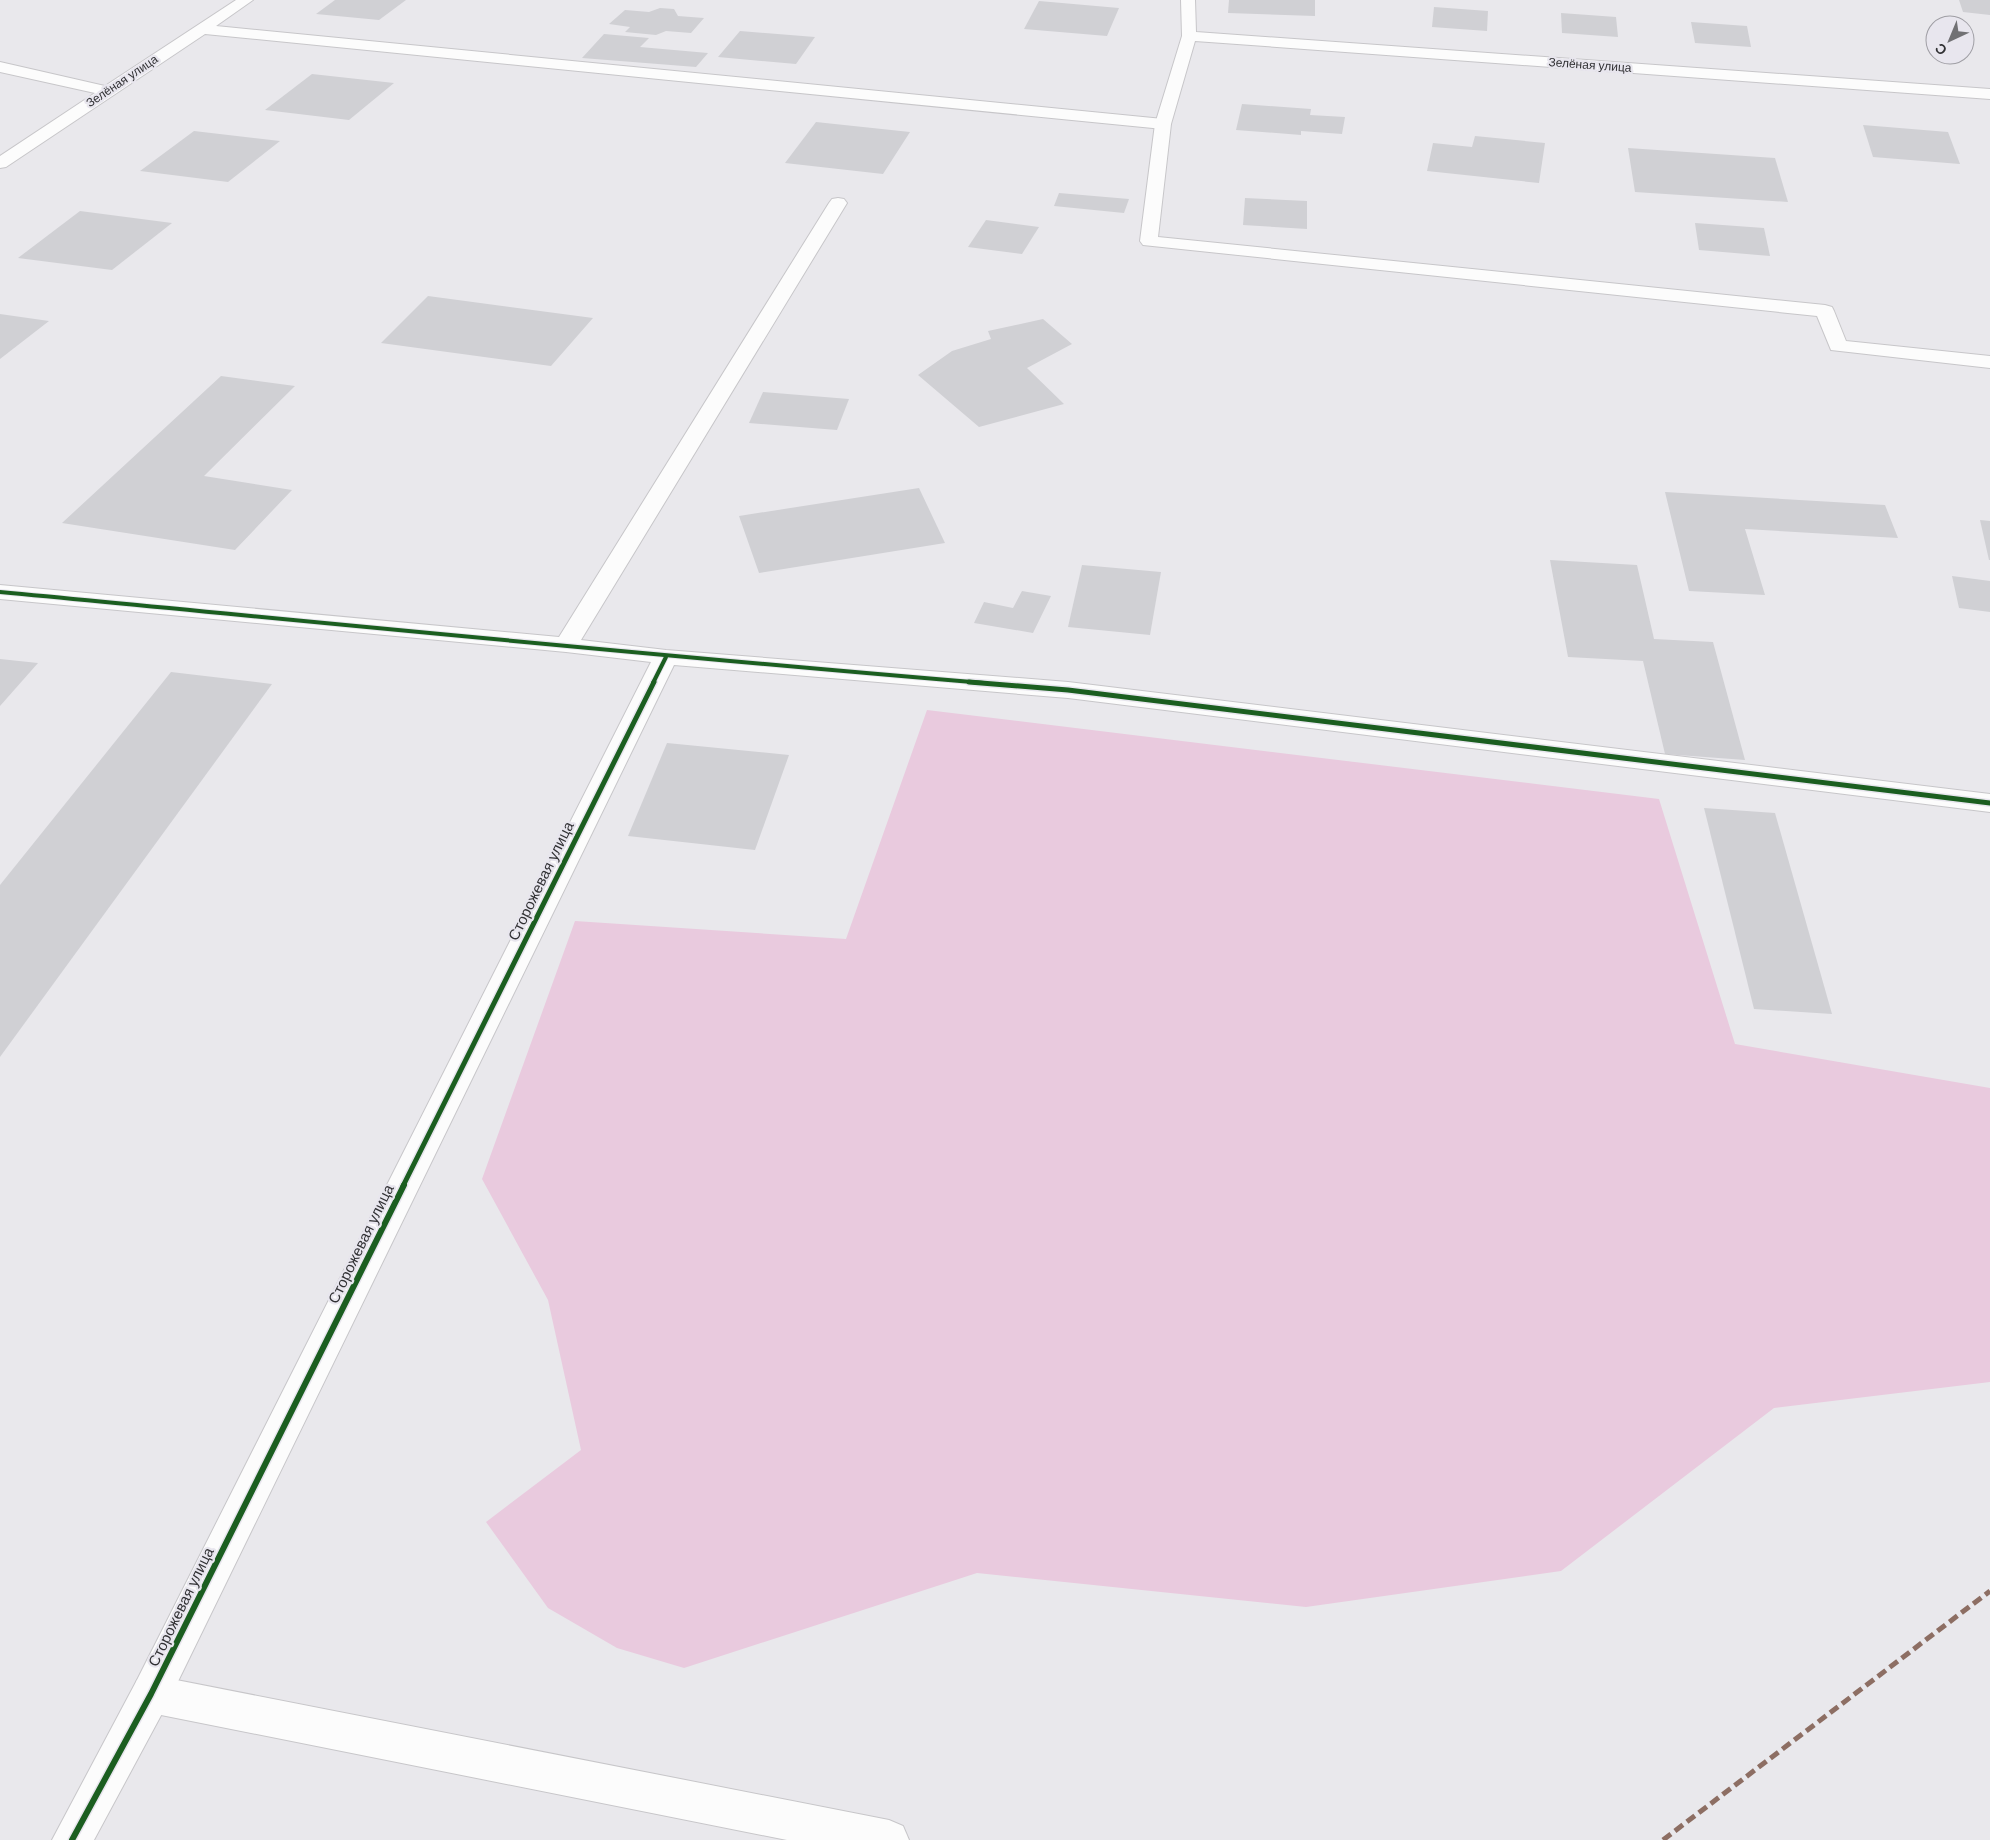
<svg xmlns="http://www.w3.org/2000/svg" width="1990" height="1840" viewBox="0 0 1990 1840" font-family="'DM Sans',sans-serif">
<rect width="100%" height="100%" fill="#e9e8ec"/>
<polygon fill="#e9cade" points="927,710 1659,799 1735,1044 1990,1088 1990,1382 1774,1408 1561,1571 1306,1607 977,1573 684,1668 617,1648 548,1608 486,1522 581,1450 548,1300 482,1179 575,921 846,939"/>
<g fill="#d0d0d4">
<polygon points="335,0 406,0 379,20 316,14"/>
<polygon points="1229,0 1315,0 1315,16 1228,13"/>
<polygon points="1959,0 1990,0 1990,15 1963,12"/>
<polygon points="1039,1 1119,8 1107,36 1024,29"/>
<polygon points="1434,7 1488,11 1487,31 1432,27"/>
<polygon points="660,8 674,9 678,16 704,18 691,33 666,31 656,35 625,32 630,27 609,24 625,10 649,12"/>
<polygon points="1561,13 1616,17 1618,37 1562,33"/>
<polygon points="1691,22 1747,26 1751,47 1695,43"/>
<polygon points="740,31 815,37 796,64 718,57"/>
<polygon points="604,34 649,38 640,47 708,53 696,67 582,58"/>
<polygon points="312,74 394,83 349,120 265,110"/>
<polygon points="1242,104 1311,109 1310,115 1345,117 1342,134 1301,131 1301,135 1236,130"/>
<polygon points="816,122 910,132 883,174 785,163"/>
<polygon points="1863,125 1948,132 1960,164 1873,157"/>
<polygon points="194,131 280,141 228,182 140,171"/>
<polygon points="1475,136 1545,143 1539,183 1427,171 1433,143 1472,147"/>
<polygon points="1628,148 1775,158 1788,202 1635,192"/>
<polygon points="1059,193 1129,199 1124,213 1054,206"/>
<polygon points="1245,198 1307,201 1307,229 1243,225"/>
<polygon points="80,211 172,223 112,270 18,258"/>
<polygon points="986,220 1039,227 1022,254 968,247"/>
<polygon points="1695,223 1764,228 1770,256 1699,250"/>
<polygon points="428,296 593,318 551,366 381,343"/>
<polygon points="0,314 49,321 0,359"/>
<polygon points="1043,319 1072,344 1027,368 1064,404 979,427 918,375 952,351 991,339 988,331"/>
<polygon points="221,376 295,386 204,476 292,490 235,550 62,523"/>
<polygon points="763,392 849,399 837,430 749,423"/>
<polygon points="919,488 945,543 759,573 739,516"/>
<polygon points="1665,492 1885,505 1898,538 1745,529 1765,595 1689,591"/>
<polygon points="1980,520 1990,521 1990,560 1989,560"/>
<polygon points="1550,560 1637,565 1654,639 1713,642 1745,760 1665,754 1643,661 1568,657"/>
<polygon points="1082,565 1161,572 1150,635 1068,627"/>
<polygon points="1952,576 1990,581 1990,612 1959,608"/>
<polygon points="1022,591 1051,596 1033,633 974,623 984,602 1013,608"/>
<polygon points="0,659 38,663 0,706"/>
<polygon points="171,672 272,684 0,1057 0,885"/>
<polygon points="667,743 789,755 755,850 628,836"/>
<polygon points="1704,808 1775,813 1832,1014 1754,1009"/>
</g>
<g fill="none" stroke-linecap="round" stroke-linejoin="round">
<g stroke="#c7c6c9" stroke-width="2">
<g id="service">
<polygon points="1181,0 1195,0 1196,32 1990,89 1990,99 1195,41 1171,124 1158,237 1825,305 1832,307 1834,311 1846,341 1990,356 1990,368 1831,350 1817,316 1143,245 1140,241 1155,124 1182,36"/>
<polygon points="151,1675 889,1820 903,1826 909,1840 787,1840 151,1713 137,1708 132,1694 137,1680"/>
</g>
</g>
<g stroke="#c7c6c9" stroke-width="2">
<g id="minor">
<polygon points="236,0 253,0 216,26 1163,119 1171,124 1163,129 205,34 6,167 0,168 0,156 95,93 0,72 0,62 105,86"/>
<polygon points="838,198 844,199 847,203 581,640 666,650 1068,682 1990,794 1990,812 1068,698 674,665 165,1708 94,1840 52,1840 137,1680 651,662 566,652 0,599 0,585 559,637 829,203 832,199"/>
</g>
</g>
<use href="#service" fill="#fcfcfc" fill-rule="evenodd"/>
<use href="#minor" fill="#fcfcfc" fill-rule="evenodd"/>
<polyline stroke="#8d6e63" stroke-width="5" stroke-dasharray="10 5" stroke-linecap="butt" points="1663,1840 1990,1591"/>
<g stroke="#e8e6ee" stroke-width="6">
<g id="cycleway-far2">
<path d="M0,592C328,623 656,656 984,683"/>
<polyline points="653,683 666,657"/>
</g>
</g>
<g stroke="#e8e6ee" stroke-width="8">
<g id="cycleway-far1">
<polyline points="969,682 1068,690 1990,803"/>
<polyline points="403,1186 654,682"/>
</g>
</g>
<g stroke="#e8e6ee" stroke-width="9">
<polyline id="cycleway" points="72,1840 151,1694 404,1185"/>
</g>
<use href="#cycleway-far2" stroke="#1b5e20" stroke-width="4"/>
<use href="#cycleway-far1" stroke="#1b5e20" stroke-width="5"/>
<use href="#cycleway" stroke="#1b5e20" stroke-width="6"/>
</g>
<g text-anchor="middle" stroke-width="4.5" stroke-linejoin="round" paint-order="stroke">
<g font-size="12" fill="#313134" stroke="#e8e6ee">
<text transform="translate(1590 65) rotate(4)" y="4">Зелёная улица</text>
<text transform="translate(122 81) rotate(-34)" y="4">Зелёная улица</text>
</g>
<g font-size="15" fill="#313134" stroke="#e8e6ee">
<text transform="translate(541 881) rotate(-64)" y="5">Сторожевая улица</text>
<text transform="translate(361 1244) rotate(-64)" y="5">Сторожевая улица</text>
<text transform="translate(181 1607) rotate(-64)" y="5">Сторожевая улица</text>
</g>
</g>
<g transform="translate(1950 40) rotate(224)"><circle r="24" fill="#e8e6ee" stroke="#9f9ea4"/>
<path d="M0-4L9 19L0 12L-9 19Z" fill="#717174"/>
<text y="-8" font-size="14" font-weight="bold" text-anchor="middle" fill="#313134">С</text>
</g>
</svg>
